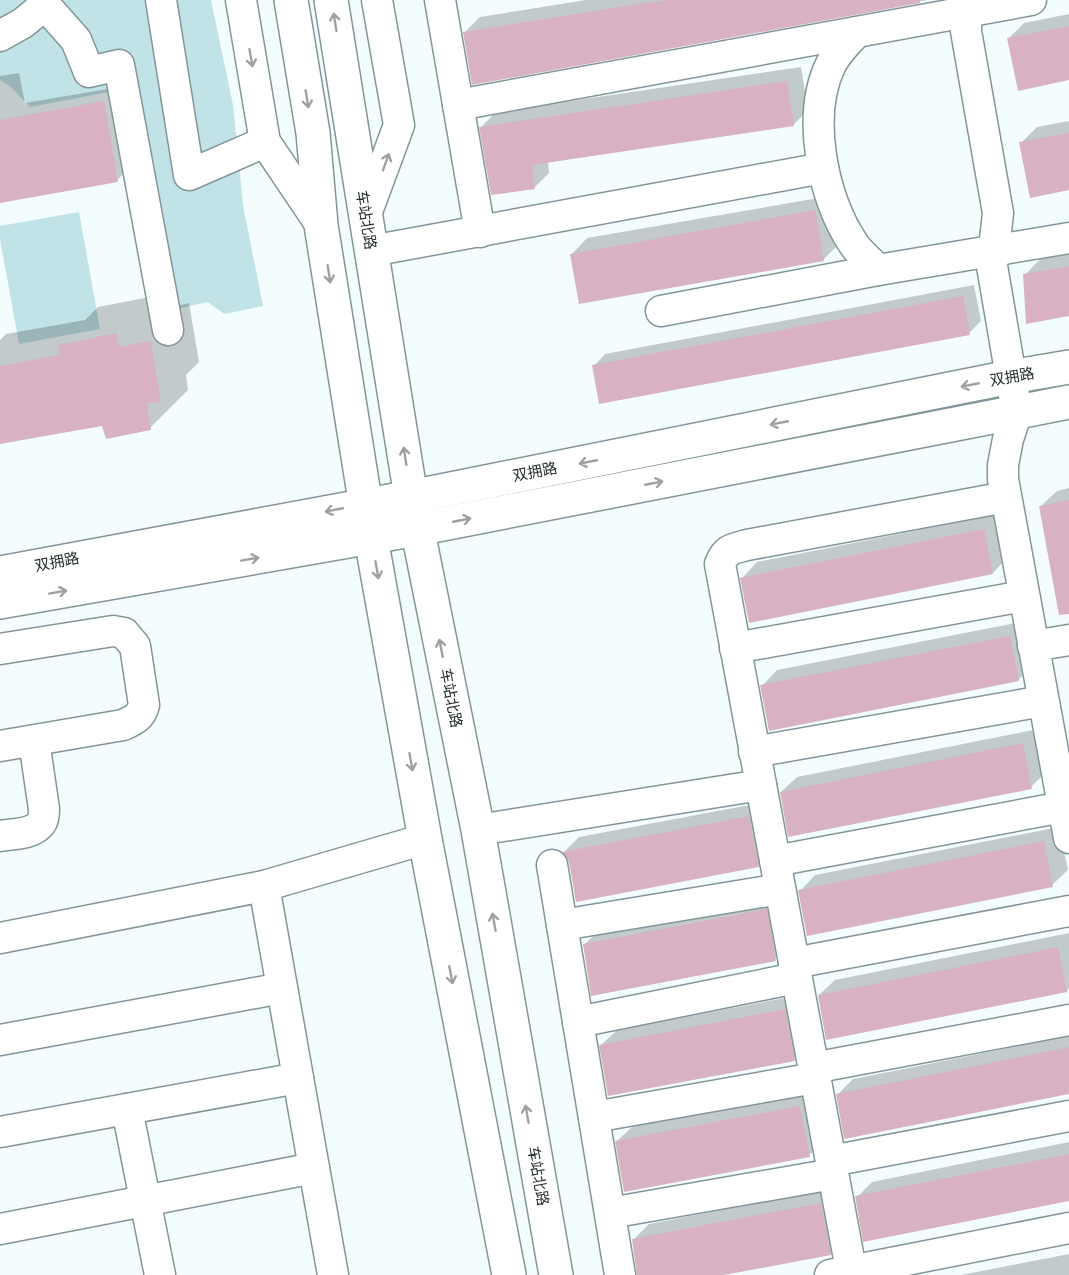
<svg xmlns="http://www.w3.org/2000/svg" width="1069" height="1275" viewBox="0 0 1069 1275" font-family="'Golos Text','Noto Sans SC',sans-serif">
<rect width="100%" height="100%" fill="#f4fdfe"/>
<g fill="#c1e3e7">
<polygon points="0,0 211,0 233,105 243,205 263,306 224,314 208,302 154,314 114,91 30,107 11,87 0,80"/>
<polygon points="79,212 100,329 19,344 0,239 0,226"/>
</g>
<g fill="#0003">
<polygon points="586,0 927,0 473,83 465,32 480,17"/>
<polygon points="1069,14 1069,79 1009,38 1024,23"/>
<polygon points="801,67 808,110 793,125 548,162 549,173 534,188 481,127 496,112"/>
<polygon points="19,73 25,103 119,87 133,165 117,180 0,201 0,76"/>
<polygon points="1069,121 1069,189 1021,143 1037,127"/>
<polygon points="830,196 839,244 823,260 572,254 587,238"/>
<polygon points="1069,254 1069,314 1025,275 1040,259"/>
<polygon points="974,285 981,321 969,333 594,366 605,354"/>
<polygon points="155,296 157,310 189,303 199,362 186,375 188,390 150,428 103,424 0,442 0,340 6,334 85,320 98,307"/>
<polygon points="1069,488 1069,609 1041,506 1057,491"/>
<polygon points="1000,514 1008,557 993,573 742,578 757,562"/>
<polygon points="1025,621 1034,664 1018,680 762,686 777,670"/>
<polygon points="1038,729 1046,772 1031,787 781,792 797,777"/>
<polygon points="765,802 774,850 758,866 570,862 564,852 579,837"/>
<polygon points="1059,827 1068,870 1052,885 800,891 815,875"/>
<polygon points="782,895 791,944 775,959 584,945 600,929"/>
<polygon points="1069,933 1069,988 1067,991 819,995 835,980"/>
<polygon points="800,995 810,1044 794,1059 601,1045 617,1030"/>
<polygon points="1069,1036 1069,1093 838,1094 853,1079"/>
<polygon points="815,1091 825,1140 809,1155 617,1141 633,1126"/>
<polygon points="1069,1142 1069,1199 857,1197 872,1182"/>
<polygon points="836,1188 846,1238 830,1253 716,1275 637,1275 633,1240 649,1224"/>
<polygon points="1069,1254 1069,1275 961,1275"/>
</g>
<g fill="#d8b2c3">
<polygon points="665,0 920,0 920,3 472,85 463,32"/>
<polygon points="1069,26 1069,80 1018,91 1007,38"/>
<polygon points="787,81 794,126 532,165 535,189 491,195 479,127"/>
<polygon points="104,101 118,182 0,203 0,120"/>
<polygon points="1069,133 1069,190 1030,198 1019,142"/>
<polygon points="815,210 824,261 579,304 570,254"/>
<polygon points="1069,266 1069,316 1026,324 1023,274"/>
<polygon points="963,296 970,335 599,404 592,365"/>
<polygon points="117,333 119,347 151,341 161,402 147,403 151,430 106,439 102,426 0,444 0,366 59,355 58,345"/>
<polygon points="1069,500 1069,614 1059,615 1039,506"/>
<polygon points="984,529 993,574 749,623 740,578"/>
<polygon points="1010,636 1019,681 769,731 760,685"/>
<polygon points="1023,743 1032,789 788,837 780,792"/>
<polygon points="749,816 759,867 576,902 569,862 562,852"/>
<polygon points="1044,841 1053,887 807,936 798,890"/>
<polygon points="767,909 776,961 591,996 583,944"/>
<polygon points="1058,947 1067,992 826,1040 818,995"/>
<polygon points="785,1009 795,1061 608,1096 599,1045"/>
<polygon points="1069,1047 1069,1094 844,1139 836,1094"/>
<polygon points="800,1106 810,1157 624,1192 615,1141"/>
<polygon points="1069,1154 1069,1201 863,1242 855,1196"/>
<polygon points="821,1203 831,1255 724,1275 637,1275 632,1239"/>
</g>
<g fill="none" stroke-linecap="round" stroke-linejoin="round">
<g stroke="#829699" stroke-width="33">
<g id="minor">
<polyline points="161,0 189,175 265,142"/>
<polyline points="241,0 265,142 321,225"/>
<polyline points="440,0 480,232"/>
<polyline points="967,0 966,31 998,213 992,266 1017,412 1008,439 1003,465 1003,479 1069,838"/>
<path d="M857,32C847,42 838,51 831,64C806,115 822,197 853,243C859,253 870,261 878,270"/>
<polyline points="0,36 23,23 45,5 76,40 89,72 119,65 168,330"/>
<polyline points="458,105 1031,0"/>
<polyline points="365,217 399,125 377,0"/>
<polyline points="371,251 823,168"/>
<polyline points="661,311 878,270 1069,238"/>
<polyline points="1033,646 1069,640"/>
<polyline points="735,648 1024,596"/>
<path d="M0,649L113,631L124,633L135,646L144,705C141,717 134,720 123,725L0,746"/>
<polyline points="754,752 1043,701"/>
<polyline points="478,830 761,785"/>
<path d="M0,836C12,834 34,834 41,823C44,819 44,813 44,809L34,741"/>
<polyline points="775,861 1063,807"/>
<polyline points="552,865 620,1275"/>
<polyline points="264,886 333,1275"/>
<polyline points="562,925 780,889"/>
<polyline points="0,938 264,886 425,839"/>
<polyline points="794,963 1069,911"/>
<polyline points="578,1022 796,978"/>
<polyline points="0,1040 282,988"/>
<polyline points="813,1068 1069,1020"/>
<polyline points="127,1109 160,1275"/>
<polyline points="594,1117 815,1078"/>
<polyline points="0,1132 298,1078"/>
<polyline points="831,1161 1069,1116"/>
<polyline points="610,1213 833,1174"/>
<polyline points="0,1229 314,1168"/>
<polyline points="830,1275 1069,1228"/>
<path d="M852,1275L720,564C726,549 732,549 747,545L1006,497"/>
</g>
</g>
<g stroke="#829699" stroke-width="36">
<g id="major">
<polyline points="291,0 313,133 321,225 371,538 425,839 509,1275"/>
<polyline points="331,0 411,497 478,830 556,1275"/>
<polyline points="0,573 411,497 1010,377 1069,367"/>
<polyline points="0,602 417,529 1069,402"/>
</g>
</g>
<use href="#minor" stroke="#fff" stroke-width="30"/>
<use href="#major" stroke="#fff" stroke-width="33"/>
</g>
<defs><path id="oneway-shaft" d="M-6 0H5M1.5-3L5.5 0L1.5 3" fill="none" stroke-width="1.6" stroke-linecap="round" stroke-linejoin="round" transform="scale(1.5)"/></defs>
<g stroke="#9da1a1">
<use href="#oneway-shaft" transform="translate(335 22) rotate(-99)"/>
<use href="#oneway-shaft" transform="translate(251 58) rotate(80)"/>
<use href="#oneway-shaft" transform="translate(307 99) rotate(81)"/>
<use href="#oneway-shaft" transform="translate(386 162) rotate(-70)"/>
<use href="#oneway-shaft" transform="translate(329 274) rotate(81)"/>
<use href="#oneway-shaft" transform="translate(970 385) rotate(169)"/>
<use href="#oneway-shaft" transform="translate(779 423) rotate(169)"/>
<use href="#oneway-shaft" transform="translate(405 456) rotate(-99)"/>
<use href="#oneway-shaft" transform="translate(588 462) rotate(169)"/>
<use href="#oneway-shaft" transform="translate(654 483) rotate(-11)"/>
<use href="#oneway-shaft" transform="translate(334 510) rotate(169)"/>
<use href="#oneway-shaft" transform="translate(462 520) rotate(-11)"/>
<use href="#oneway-shaft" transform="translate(250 559) rotate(-10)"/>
<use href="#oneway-shaft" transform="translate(377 570) rotate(80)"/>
<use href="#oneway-shaft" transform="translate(58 592) rotate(-10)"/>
<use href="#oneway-shaft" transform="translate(441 648) rotate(-101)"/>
<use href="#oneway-shaft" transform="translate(411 762) rotate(80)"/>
<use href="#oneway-shaft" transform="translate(494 922) rotate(-100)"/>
<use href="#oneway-shaft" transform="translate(451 975) rotate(79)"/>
<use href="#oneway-shaft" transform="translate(527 1114) rotate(-100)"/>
</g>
<g text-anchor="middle" stroke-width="6" stroke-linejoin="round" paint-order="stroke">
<g font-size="15" fill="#262e2f" stroke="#fff">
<text transform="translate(366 220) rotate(81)" y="5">车站北路</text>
<text transform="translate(1012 377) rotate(-10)" y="5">双拥路</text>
<text transform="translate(535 472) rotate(-11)" y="5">双拥路</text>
<text transform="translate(57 562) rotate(-11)" y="5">双拥路</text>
<text transform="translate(451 698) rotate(79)" y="5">车站北路</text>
<text transform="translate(538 1176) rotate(80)" y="5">车站北路</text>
</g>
</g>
</svg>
